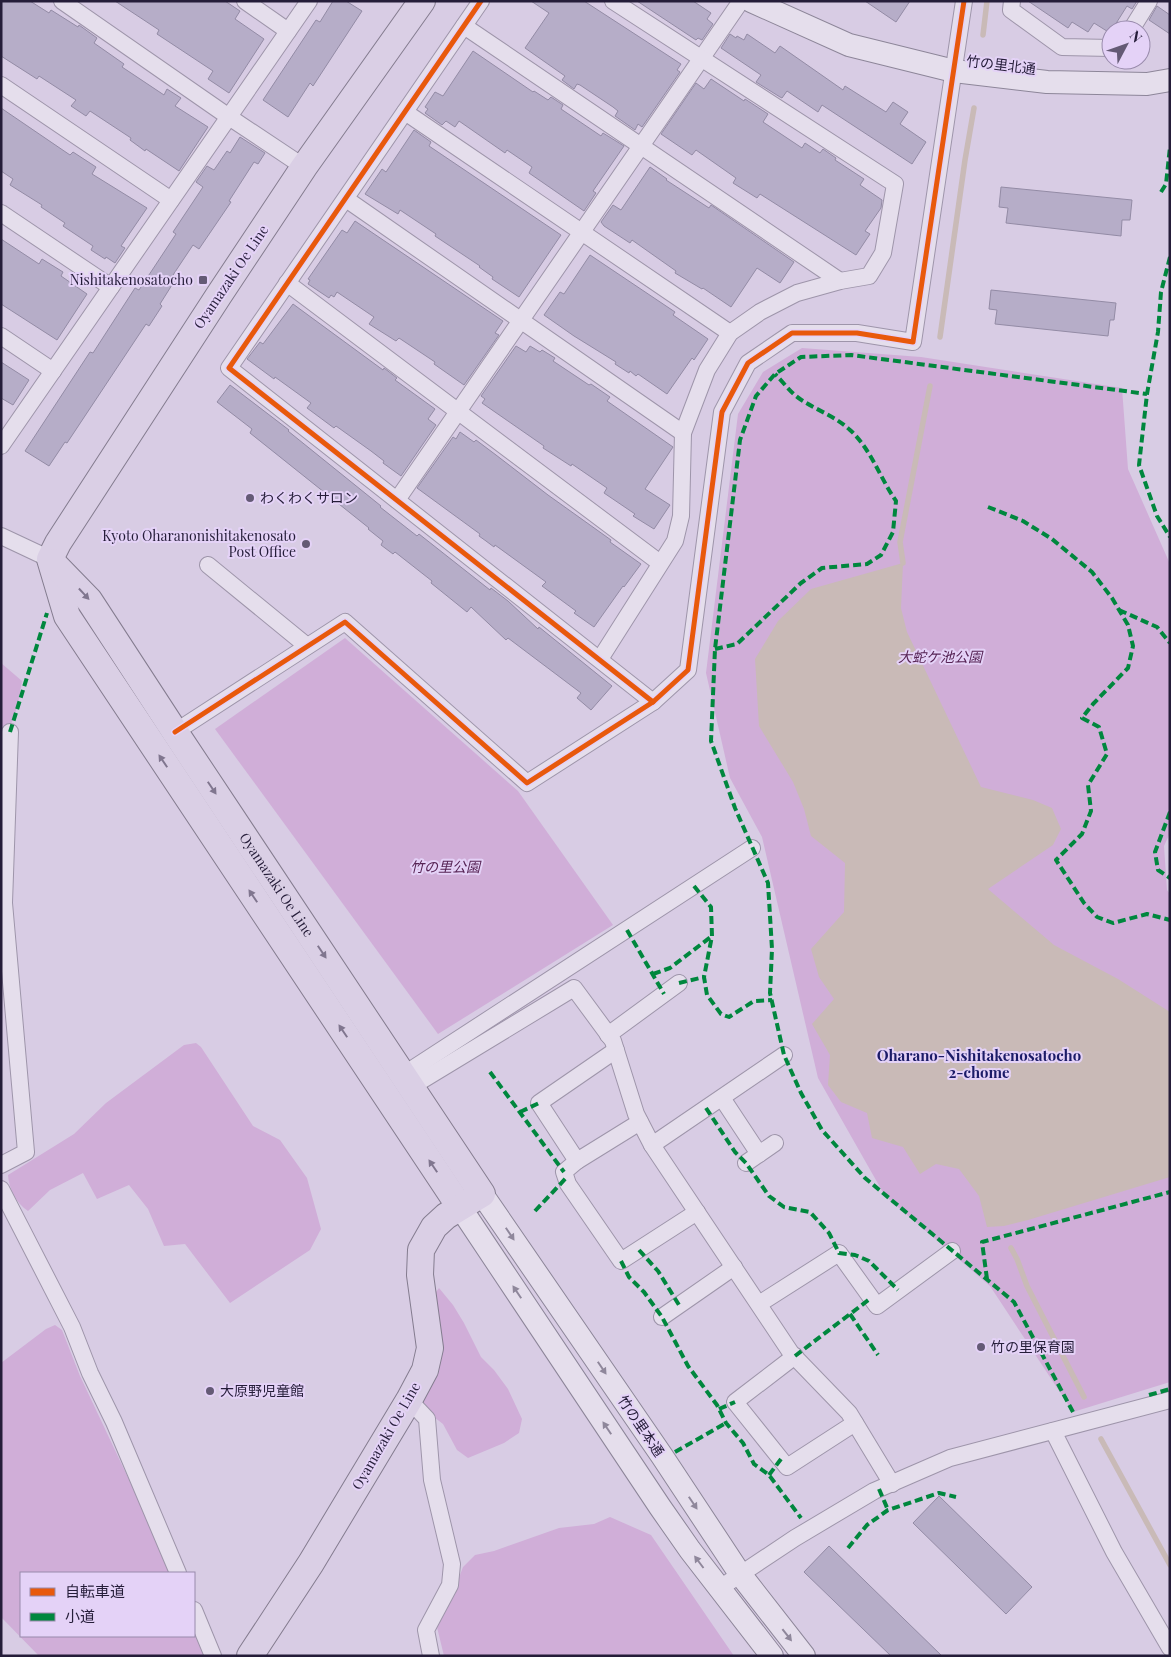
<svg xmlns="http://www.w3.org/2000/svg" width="1171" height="1657" viewBox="0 0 1171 1657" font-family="'Playfair Display','Noto Sans JP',serif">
<rect width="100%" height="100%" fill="#d8cce4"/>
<g fill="#d0aed8">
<polygon points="802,348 921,357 1122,388 1128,469 1170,564 1170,833 1164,846 1167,890 1170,894 1170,1382 1073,1412 990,1286 885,1196 818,1078 762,837 730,778 706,673 738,414 763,372"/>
<polygon points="345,638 518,791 613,925 438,1034 215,729"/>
<polygon points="1,663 22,681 18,705 10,727 1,729"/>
<path d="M196,1043L201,1047L253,1126L280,1140L307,1178L321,1229L310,1250L230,1303L185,1244L164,1246L148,1209L129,1185L97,1199L83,1173L50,1190L28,1211C16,1203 9,1189 8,1175L74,1134L106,1103L184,1045Z"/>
<polygon points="439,1288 453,1305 464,1323 481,1357 494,1370 508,1389 522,1419 519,1433 504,1443 468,1458 457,1450 443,1424 417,1404 430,1300"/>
<polygon points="55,1325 62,1330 80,1376 173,1573 21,1573 21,1636 194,1636 194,1618 211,1656 39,1656 1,1617 1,1363 46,1329"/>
<polygon points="610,1517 651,1535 734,1656 444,1656 436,1623 457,1583 463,1567 475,1555 494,1551 559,1528 594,1524"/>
</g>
<polygon fill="#c9bab7" points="903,563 901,608 907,632 981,787 1033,800 1052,808 1061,829 1053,845 988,889 1054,945 1118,979 1170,1012 1170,1177 1028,1220 1004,1226 987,1227 979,1196 959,1169 936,1164 920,1174 903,1147 872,1138 867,1113 841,1102 828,1085 830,1055 812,1024 834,999 819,977 811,949 844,912 845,863 811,836 804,809 793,782 759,726 755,659 778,621 811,589"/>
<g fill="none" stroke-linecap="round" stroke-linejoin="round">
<g stroke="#c9bab7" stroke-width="5.5">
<polyline points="983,35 987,1"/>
<polyline points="940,337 965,160 974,108"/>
<polyline points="903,563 900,542 930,386"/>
<polyline points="1011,1248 1017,1259 1027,1286 1084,1397"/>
<polyline points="1101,1439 1170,1565"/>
</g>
</g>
<g fill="#b6adc8" stroke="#938ba5">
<polygon points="1,1 30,1 49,13 51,10 78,27 79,25 97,38 94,43 124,64 122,67 164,95 167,89 181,98 175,106 208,127 179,171 146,149 145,151 130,140 131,138 90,111 86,116 71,106 76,100 39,76 37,79 1,56"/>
<polygon points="115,1 225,1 240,11 235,19 264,39 229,93 208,79 213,71 157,34 159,30"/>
<polygon points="333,1 346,1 362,11 313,86 310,83 288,117 263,100 316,20 320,22"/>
<polygon points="531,1 584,1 681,64 677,70 680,72 642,127 638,124 635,130 615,116 618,111 613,107 580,85 577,84 574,89 562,80 565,76 525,48 549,13"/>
<polygon points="637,1 693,1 711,13 707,19 713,24 702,40 698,38 696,40"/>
<polygon points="865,1 910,1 896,22"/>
<polygon points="1028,1 1137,1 1132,9 1127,6 1110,33 1094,23 1088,32 1072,22 1068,28"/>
<polygon points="1157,6 1170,15 1170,34 1149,20"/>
<polygon points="730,34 736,38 737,36 744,40 747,34 775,53 780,46 843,90 845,86 886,112 893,102 908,112 900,124 926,142 912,164 822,105 818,112 787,91 782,98 780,97 756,82 761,75 721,48"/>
<polygon points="473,51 533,92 534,91 548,100 551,97 563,105 561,109 601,136 603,133 624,146 593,191 596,193 584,211 529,173 532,167 507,150 505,153 459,121 455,127 446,121 442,125 425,113 428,109 425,107 435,92 443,96"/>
<polygon points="711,79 744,101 745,99 768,114 763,122 802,148 805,143 820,153 823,149 836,158 835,160 864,179 860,185 882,200 881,208 865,231 870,234 856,255 760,194 757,198 733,183 736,178 696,150 692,155 661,134 696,83 704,89"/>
<polygon points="1,108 70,155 73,152 96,167 92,174 147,208 121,246 125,248 115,263 106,257 105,259 91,250 93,246 63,226 65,223 41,207 42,205 10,185 13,179 1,171"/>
<polygon points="414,130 431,142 429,146 561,235 519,297 492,279 493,277 479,267 480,266 435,236 436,234 400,210 398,214 365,194 382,169 386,172"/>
<polygon points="240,137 265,153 258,164 254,162 229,201 231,202 199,249 193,245 173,275 177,277 160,304 162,306 149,326 146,324 67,443 65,442 49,466 25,451 90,352 93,353 135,288 139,290 176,234 173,232 203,187 196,182 207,166 214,170 227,151 230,153"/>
<polygon points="650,167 667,179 666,180 709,208 711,205 794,262 780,283 757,268 731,307 703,288 702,289 675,273 676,271 632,240 630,243 604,226 601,222 613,205 621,210"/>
<polygon points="1001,187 1132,200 1130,220 1122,220 1121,236 1006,223 1008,208 999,207"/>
<polygon points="355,221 503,321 495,333 499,335 464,385 434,364 435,362 399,338 396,341 369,324 374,317 337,292 334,297 331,295 329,298 308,284 310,280 308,279 342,230 347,233"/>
<polygon points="1,239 39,264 42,259 63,272 61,276 87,294 57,340 1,304"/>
<polygon points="590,255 675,312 673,315 708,339 694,360 692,358 667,394 638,374 636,376 630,371 629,373 615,364 616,362 574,336 544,315 560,292 564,294"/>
<polygon points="991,290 1116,303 1114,320 1110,320 1108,336 995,324 997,310 989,309"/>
<polygon points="293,304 383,370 384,368 397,378 395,380 435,409 428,419 436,425 401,476 383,463 384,461 371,451 336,426 334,428 307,408 311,403 275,377 274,379 247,359 260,342 263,344"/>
<polygon points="516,346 526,352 530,346 540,352 542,350 555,358 553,361 589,385 591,384 610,397 607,401 673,447 645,489 670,505 654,529 633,516 635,514 604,493 607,488 572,464 571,466 543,448 544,446 482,403 485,399 481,396"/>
<polygon points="1,362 29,380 13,405 1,398"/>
<polygon points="230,385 289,430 288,431 381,506 380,507 417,536 419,534 490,590 491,588 508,601 538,629 539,627 612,686 591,710 577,698 581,693 508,638 506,640 471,607 467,612 431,583 432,581 395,552 393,554 381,545 383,541 368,529 369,528 250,433 252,429 217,402"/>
<polygon points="460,432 474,442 476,440 496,455 548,495 611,540 610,542 641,564 624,587 623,586 594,627 574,613 576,611 542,586 546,582 495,545 494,547 486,541 479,536 480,534 417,488 453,437 456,439"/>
<polygon points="939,1496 1032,1587 1006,1614 913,1523"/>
<polygon points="829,1546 942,1656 891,1656 804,1572"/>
</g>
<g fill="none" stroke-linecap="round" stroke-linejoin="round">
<g stroke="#9e95aa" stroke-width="18">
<g id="street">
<polyline points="62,1 229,117 304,167"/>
<polyline points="245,1 288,31"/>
<polyline points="481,1 229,368 653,702"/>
<polyline points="1012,1 1011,10 1062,47 1111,48"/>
<polyline points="464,26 840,281"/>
<polyline points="1131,30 1149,1"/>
<polyline points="1,85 171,200"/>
<polyline points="405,112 730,333"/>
<polyline points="346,199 683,433"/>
<polyline points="1,213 111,287"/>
<polyline points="287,283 660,563"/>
<polyline points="1,336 53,371"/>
<polyline points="1,446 309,1"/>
<polyline points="397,500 741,1"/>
<polyline points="1,536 50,559"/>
<polyline points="208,565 307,646"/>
<polyline points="600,659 675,541 681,516 683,433 707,370 730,333 760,312 797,293 840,281 869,276 883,253 895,184 613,1"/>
<polyline points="175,732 345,622 527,783 653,702 688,670 722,412 748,363 792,333 857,333 913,342 964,1"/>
<polyline points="608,1035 679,983"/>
<polyline points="616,1050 539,1103 577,1161 640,1122"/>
<polyline points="403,1075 752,848"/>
<polyline points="411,1087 574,988 613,1041 636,1114 652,1145 791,1353 849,1413 892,1484"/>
<polyline points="722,1098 759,1154"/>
<polyline points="652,1145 784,1055"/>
<polyline points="577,1161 564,1172 568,1184 621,1261 697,1212"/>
<polyline points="746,1163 775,1143"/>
<polyline points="1,1165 26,1152 4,903 10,732"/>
<polyline points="1,1189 72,1327 90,1373 114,1422 178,1573"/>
<polyline points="759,1304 839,1253 877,1306 952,1251"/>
<polyline points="662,1317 734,1267"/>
<polyline points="795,1356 735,1402 787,1467 855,1423"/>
<polyline points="409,1400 427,1419 432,1480 452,1564 450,1585 426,1630 431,1656"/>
<polyline points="1053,1431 1114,1552 1170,1648"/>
<polyline points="720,1588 795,1538 874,1491 950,1458 1170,1400"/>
<polyline points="194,1610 213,1656"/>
</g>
</g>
<g stroke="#8d8699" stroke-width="24">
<g id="secondary">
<polyline points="751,1 849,45 954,71 1047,82 1147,84 1170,80"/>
<polyline points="482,1194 662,1456 740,1574 804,1656"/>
<polyline points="460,1207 660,1507 690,1550 772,1656"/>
</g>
</g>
<g stroke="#847c8f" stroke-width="28">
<g id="primary">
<polyline points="422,1 304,167 219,295 58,543 50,559 67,616 460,1207"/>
<path id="s1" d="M52,562L89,600L175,732L482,1194L446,1216L434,1227L421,1250L420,1275L430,1348L425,1370L409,1400L311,1563L250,1656"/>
</g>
</g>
<use href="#street" stroke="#e5deec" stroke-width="16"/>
<use href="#secondary" stroke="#e5deec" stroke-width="22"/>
<use href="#primary" stroke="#dacfe5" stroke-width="26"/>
<g stroke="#00873e" stroke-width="4" stroke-dasharray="8 4" stroke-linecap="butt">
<polyline points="1161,192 1166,184 1170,147"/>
<polyline points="1170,257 1161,292 1158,332 1147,394 1139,465 1157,516 1170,537"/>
<polyline points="988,507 1023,521 1052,539 1092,572 1112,598 1128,625 1133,646 1128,668 1093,704 1082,718 1099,727 1107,754 1088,785 1091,811 1082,834 1056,860 1084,903 1097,917 1113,923 1147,914 1170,920"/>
<polyline points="1119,610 1157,627 1170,643"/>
<path d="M715,649L737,644L801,583L822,568L867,564L881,555L893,532L896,501C880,478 871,449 850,430C835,416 816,410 800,399C791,393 783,382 775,374"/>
<polyline points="10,732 47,613"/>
<polyline points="1170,812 1155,852 1158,870 1170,878"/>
<polyline points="694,886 711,907 712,936 704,977 707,995 721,1014 729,1017 754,1001 772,1000"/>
<polyline points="627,930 664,994"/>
<polyline points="653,974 670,968 712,936"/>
<polyline points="679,983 704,977"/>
<polyline points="490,1072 564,1172"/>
<polyline points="706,1108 735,1152 746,1163 769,1196 784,1207 810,1212 829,1233 839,1253 855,1255 869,1261 898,1290"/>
<polyline points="520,1112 539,1103"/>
<polyline points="535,1211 566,1178"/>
<polyline points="639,1250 658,1271 679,1305"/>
<polyline points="621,1261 629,1277 644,1292 662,1317 688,1366 717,1405 726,1423 743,1443 754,1464 769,1475 801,1518"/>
<polyline points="987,1279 982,1242 1170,1192"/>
<polyline points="850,1314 878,1355"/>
<polyline points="795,1356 871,1298"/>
<polyline points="1149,1395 1170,1389"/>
<polyline points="719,1409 735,1402"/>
<polyline points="1073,1412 1014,1302 865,1178 822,1130 801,1093 784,1055 770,993 772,949 768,883 735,808 711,741 715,649 740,440 756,396 775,374 801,357 851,355 1147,394"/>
<polyline points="675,1452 726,1423"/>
<polyline points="769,1475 781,1459"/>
<polyline points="879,1489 888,1510"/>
<polyline points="848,1548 867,1525 888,1510 939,1493 956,1497"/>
</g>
<g stroke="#e4d2f7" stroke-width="8">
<g id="cycleway">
<polyline points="481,1 229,368 653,702"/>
<polyline points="175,732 345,622 527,783 653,702 688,670 722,412 748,363 792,333 857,333 913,342 964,1"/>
</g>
</g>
<use href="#cycleway" stroke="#e8590c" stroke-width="5"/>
</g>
<defs><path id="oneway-solid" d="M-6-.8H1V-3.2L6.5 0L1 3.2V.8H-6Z" transform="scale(1.25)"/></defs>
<g fill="#80768f">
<use href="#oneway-solid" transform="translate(84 594) rotate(47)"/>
<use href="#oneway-solid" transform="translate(163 761) rotate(-124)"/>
<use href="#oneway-solid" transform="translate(212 788) rotate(56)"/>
<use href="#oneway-solid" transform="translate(253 896) rotate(-124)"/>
<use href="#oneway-solid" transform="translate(322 952) rotate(56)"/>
<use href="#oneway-solid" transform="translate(343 1031) rotate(-124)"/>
<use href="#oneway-solid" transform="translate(433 1166) rotate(-124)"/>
</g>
<g fill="#8f879b">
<use href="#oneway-solid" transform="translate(510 1234) rotate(56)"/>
<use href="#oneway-solid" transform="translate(517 1292) rotate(-124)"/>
<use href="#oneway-solid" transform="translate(602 1368) rotate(56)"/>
<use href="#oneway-solid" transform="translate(607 1428) rotate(-124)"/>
<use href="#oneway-solid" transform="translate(693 1503) rotate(56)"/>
<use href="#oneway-solid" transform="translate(699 1562) rotate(-127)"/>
<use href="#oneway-solid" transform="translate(787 1635) rotate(52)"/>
</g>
<g fill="#645a75" stroke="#e4d2f7" stroke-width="2">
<rect x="198" y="275" width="10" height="10" rx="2.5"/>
<circle cx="250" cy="498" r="5"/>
<circle cx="306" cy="544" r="5"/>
<circle cx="981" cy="1347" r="5"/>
<circle cx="210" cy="1391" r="5"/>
</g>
<g text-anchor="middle" stroke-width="4" stroke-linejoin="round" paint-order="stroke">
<g font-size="14" fill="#251d39" stroke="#e4d2f7">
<text transform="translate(1001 65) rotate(7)" y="5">竹の里北通</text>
<text transform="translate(231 277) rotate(-56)" y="5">Oyamazaki Oe Line</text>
<text dy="5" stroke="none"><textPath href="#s1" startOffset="394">Oyamazaki Oe Line</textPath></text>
<text transform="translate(641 1426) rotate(56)" y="5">竹の里本通</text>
<text transform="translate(386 1436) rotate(-60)" y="5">Oyamazaki Oe Line</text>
</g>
<g font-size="14" fill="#251d39" stroke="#e4d2f7" text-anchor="start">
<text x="193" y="285" text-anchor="end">Nishitakenosatocho</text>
<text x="260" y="503">わくわくサロン</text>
<text x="296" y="541" text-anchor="end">Kyoto Oharanonishitakenosato<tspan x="296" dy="16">Post Office</tspan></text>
<text x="991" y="1352">竹の里保育園</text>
<text x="220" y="1396">大原野児童館</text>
</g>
<g font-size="14" font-style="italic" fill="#562354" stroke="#e4d2f7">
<text x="940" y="662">大蛇ケ池公園</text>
<text x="445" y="872">竹の里公園</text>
</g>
<g font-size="15" font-weight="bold" fill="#1b1b67" stroke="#e4d2f7">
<text x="979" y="1061">Oharano-Nishitakenosatocho<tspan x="979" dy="17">2-chome</tspan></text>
</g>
</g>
<rect width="1171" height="1657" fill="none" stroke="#251d39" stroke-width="5"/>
<rect x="20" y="1572" width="175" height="65" fill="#e4d2f7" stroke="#988aab"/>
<rect x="30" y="1588" width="25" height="8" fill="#e8590c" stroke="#988aab"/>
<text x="65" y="1597" font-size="15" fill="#251d39">自転車道</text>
<rect x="30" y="1613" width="25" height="8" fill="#00873e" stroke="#988aab"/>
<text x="65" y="1622" font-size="15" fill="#251d39">小道</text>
<g transform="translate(1126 45) rotate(49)"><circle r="24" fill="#e4d2f7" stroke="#988aab"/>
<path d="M0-4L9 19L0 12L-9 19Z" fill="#645a75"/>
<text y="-8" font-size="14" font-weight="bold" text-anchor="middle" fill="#251d39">N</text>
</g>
</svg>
